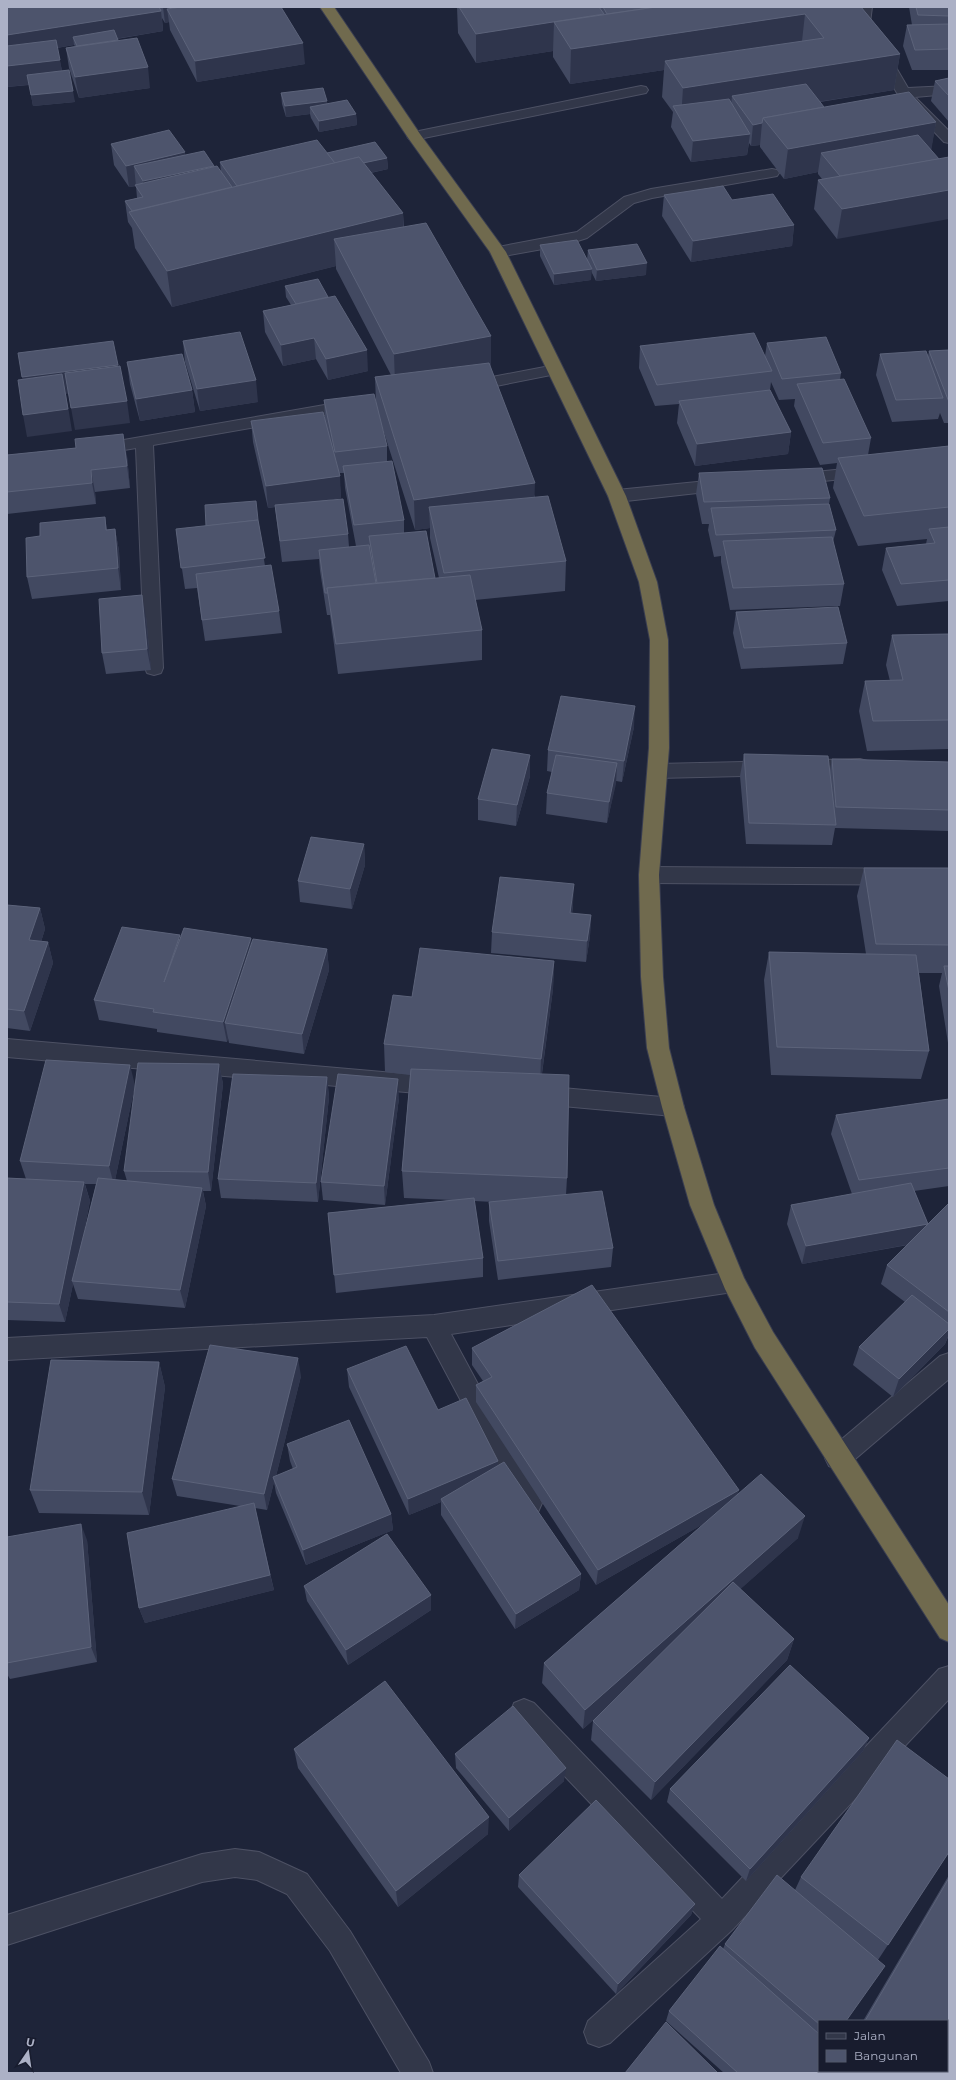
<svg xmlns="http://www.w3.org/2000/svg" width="956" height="2080" viewBox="0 0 956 2080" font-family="Montserrat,sans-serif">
<rect width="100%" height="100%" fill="#1e2439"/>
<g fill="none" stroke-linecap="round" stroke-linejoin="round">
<g stroke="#4d5164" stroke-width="2">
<g id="minor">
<polygon points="858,7 872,7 870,23 908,88 949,86 949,94 915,97 949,131 949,143 944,142 897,93 856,23"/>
<polygon points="641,86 646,87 648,90 646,93 414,140 409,139 407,136 409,133 414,132"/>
<polygon points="772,169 777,170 779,173 777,176 652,198 634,203 587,238 565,245 498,257 493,255 490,252 493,249 498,247 577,232 624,197 651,189"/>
<polygon points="555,365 561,367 563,370 561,373 466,392 460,391 458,387 460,383 466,382"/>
<polygon points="353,400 359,401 361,405 359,409 153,445 163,668 161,673 154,675 147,673 145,668 136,448 95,455 89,454 86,450 89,446"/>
<polygon points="865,467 871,468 874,472 871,476 795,484 789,483 786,479 789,475 795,474"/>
<polygon points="727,479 733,481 736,485 733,489 617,502 611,500 608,496 611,492 617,490"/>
<polygon points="860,759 867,761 870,766 867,771 860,773 658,778 651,776 648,771 651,766 658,764"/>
<polygon points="649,867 949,869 949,885 649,883 642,880 639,875 642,870"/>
<polygon points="7,1039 440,1077 448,1080 451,1086 448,1092 440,1095 7,1057"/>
<polygon points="540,1086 673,1098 681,1100 684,1107 681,1114 673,1116 540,1104 532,1101 529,1095 532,1089"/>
<polygon points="733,1272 741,1275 745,1282 741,1289 733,1292 451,1334 542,1503 538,1512 529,1515 520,1512 427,1337 7,1360 7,1338 434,1315"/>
<polygon points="949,1353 949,1379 847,1466 838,1470 829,1466 825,1458 829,1450 940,1356"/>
<polygon points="949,1666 949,1699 732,1930 610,2043 599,2047 588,2043 584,2032 588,2021 701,1919 514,1723 510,1713 514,1703 524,1699 534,1703 722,1899 939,1669"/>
<polygon points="235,1849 259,1852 307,1874 350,1931 429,2062 433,2073 401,2073 330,1951 287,1894 257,1880 235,1877 202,1882 7,1945 7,1915 202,1854"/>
</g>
</g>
<g stroke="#3a3e51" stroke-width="2">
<polygon id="highway" points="320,7 334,7 420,134 506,252 626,496 657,582 668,640 669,748 659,875 663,977 669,1048 684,1107 714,1205 744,1278 773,1332 949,1605 949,1642 940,1638 755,1348 725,1289 690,1205 662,1107 647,1048 641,977 639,875 649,748 650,640 639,582 608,496 490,252 409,139"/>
</g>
<use href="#minor" fill="#323749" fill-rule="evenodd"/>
<use href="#highway" fill="#706a4e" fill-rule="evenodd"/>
</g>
<g fill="#424961" fill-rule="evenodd">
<polygon points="7,7 281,7 305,64 197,82 170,30 169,22 165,23 162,18 163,31 117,39 150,88 79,98 69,68 66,48 75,46 74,45 57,48 62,71 75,102 33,106 29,85 7,87"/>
<polygon points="457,7 861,7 900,54 894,90 820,102 824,107 936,122 931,149 837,239 814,209 818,180 822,179 818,174 818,172 784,179 760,147 760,145 751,146 749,143 747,155 691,162 671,127 673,112 662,97 664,70 570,84 553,57 553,51 476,63 458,33"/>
<polygon points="909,7 949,7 949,70 912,70 903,46 907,25 912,25"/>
<polygon points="949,78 949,122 931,101 935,81"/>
<polygon points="281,93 327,104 356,114 357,125 319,132 311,118 310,114 286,117 282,104"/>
<path d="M111,144L185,155L214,166V167L221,173L220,162L327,153L387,158L388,169L371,173L403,213L404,227L491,366H490L535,497L566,561L565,591L475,600L482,630V660L338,674L330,615H327L320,571L319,559L282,562L275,507L268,508L253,442L251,421H325L324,400L376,403L375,377L391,375L336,269V266L172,307L135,248L132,228L128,222L125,201L137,198L136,186L129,187L114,165ZM380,420L415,530L430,528V538L439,578H435L404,533V520L387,462V446ZM339,473H344L345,488L356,546L349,547L348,534L327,500L341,498Z"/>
<polygon points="664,195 794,225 792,246 691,262 662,216"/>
<polygon points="540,245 587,260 588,250 646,275 596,281 591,271 591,280 554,285 540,256"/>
<polygon points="285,286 368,371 328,380 316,359 283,366 265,332 263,311 291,305 286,297"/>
<polygon points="183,341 258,402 200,411 185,362"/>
<polygon points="767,343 841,373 840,380 871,438 868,455 949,446 949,601 897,606 882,570 886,548 926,544 927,539 858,546 833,488 837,463 820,465 794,406 795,399 779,400 771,382 770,390 791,432 788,454 695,466 677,423 679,404 655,406 639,368 640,346 765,356"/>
<polygon points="949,350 949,423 944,423 940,413 938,419 892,422 876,375 880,354 928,356 929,351"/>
<polygon points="127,362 192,390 195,412 140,421 130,384"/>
<polygon points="76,448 127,456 130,488 95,492 96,504 7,514 7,455"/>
<polygon points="699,473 830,498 829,504 836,530 833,542 844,584 840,606 730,610 721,562 721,556 714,557 708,530 709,524 702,524 696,494"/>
<polygon points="105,517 107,530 115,529 119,551 121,590 32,599 27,577 40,536"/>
<polygon points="258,520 265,566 279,611 282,633 205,641 197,588 185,589 176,529"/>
<polygon points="736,612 847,643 843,664 741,669 733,633"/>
<polygon points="146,616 151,670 106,674 102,653"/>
<polygon points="949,634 949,749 867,751 859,711 865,681 890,681 886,665 892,635"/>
<polygon points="634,727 622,782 616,781 607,823 546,814 547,793 552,772 547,771 548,750"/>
<polygon points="744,754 830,770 832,759 949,762 949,831 835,828 832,845 746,844 740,776"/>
<polygon points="530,755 530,776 516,826 478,820 478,799"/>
<polygon points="364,844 365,865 352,909 300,902 298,881"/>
<polygon points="864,868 949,868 949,1043 948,1043 939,986 942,973 919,973 929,1051 921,1079 771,1075 764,980 769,952 866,954 857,896"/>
<polygon points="7,905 40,908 45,929 41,942 48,942 53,963 30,1031 7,1028"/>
<polygon points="573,905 572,914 591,915 590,936 586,962 491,953 492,932"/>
<polygon points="181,938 327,949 329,970 304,1054 229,1043 228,1038 227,1042 157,1032 157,1029 99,1020 94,1000"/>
<polygon points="554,961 553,989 542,1074 567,1178 566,1195 613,1248 611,1267 498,1280 489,1221 489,1202 494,1202 474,1201 483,1258 483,1277 336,1293 328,1213 452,1200 404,1198 402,1171 410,1075 385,1072 384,1044 412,997"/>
<path d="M219,1064L223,1084L211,1191H203L206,1206L185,1308L78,1299L73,1284L65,1322L7,1320V1178L26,1179L20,1161L135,1085L115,1180L127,1181L124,1171ZM85,1184H96L80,1251L90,1201Z"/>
<polygon points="327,1077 329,1097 318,1202 221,1198 218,1179"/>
<polygon points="399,1098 385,1205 323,1200 321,1182"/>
<polygon points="949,1099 949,1186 914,1191 928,1224 927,1225 949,1203 949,1335 945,1344 893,1397 853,1365 859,1347 905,1302 881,1284 887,1265 908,1245 802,1264 787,1224 791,1205 852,1194 831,1134 836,1115"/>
<polygon points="472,1348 737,1495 798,1538 740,1589 794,1639 787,1660 651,1800 591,1740 593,1721 601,1713 583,1729 542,1683 544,1663 705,1523 596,1585 476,1402 476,1385 483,1381 472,1365"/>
<polygon points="159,1362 165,1387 149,1515 39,1513 30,1490"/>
<polygon points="347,1369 438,1410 498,1466 581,1574 579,1590 515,1629 441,1515 441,1502 409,1515 349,1387"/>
<polygon points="301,1376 276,1476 293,1469 290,1461 287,1444 391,1514 393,1530 306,1565 276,1493 274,1482 267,1510 255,1508 274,1590 145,1623 139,1608 240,1506 177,1496 172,1479"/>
<polygon points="7,1537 87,1540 97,1662 10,1679 7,1674"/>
<polygon points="304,1586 431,1595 431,1610 348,1665 307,1601"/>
<polygon points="869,1738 863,1751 746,1881 667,1802 670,1789"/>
<polygon points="294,1749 488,1834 398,1907 298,1768"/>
<polygon points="455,1754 564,1781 509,1831 456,1768"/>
<polygon points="949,1852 878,1960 868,1952 819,2021 819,2071 823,2073 724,2073 666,2021 669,2011 723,1949 725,1944 795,1890 801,1877"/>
<polygon points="519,1875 695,1904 691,1915 616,1994 518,1887"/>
<polygon points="949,1875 949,2073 898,2073 895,2071 947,2071 947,2021 863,2021"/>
</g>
<g fill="#2f354c">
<polygon points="163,7 255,7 167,9 169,22 165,23"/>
<polygon points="161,11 163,31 77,45 73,37 74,45 7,56 7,35"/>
<polygon points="805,14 801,50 665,61 664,70 570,84 571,49"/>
<polygon points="554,22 553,51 476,63 476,34"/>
<polygon points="303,43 305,64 197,82 195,61"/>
<polygon points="900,54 894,90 745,113 732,96 730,115 681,120 683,88"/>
<polygon points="60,60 64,81 7,87 7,66"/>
<polygon points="148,67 150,88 79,98 75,77"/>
<polygon points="73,91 75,102 33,106 31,95"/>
<polygon points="327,101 328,112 310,107 310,114 286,117 285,106"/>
<polygon points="356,114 357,125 319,132 319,121"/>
<polygon points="936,122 931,152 821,153 818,172 784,179 788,149"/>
<polygon points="762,123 760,145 751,146 753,125"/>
<polygon points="750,134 747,155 691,162 693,141"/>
<polygon points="185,152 187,172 214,166 216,187 146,203 143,181 134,166 136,186 129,187 126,166"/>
<polygon points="387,158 388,169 341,179 337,169"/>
<polygon points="949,190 949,219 837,239 842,209"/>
<polygon points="403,213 404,249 334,239 336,266 172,307 167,271"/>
<polygon points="794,225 792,246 691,262 693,241"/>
<polygon points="647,263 646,275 596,281 597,270"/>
<polygon points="592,269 591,280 554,285 554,274"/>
<polygon points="491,336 491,366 395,384 394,354"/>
<polygon points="314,338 316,359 283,366 281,345"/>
<polygon points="367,350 368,371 328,380 326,359"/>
<polygon points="118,365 121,387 66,394 72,431 27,437 23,415 26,399 22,377"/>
<polygon points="256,380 258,402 200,411 197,389"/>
<polygon points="192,390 195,412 140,421 136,399"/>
<polygon points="127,401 130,423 75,430 71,408"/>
<polygon points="791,432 788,454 695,466 697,444"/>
<polygon points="123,434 127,456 130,488 127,466"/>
<polygon points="91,470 95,492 96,504 92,483"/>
<polygon points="340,476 341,498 268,508 266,486"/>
<polygon points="535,483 534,513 429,507 430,528 415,530 414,500"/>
<polygon points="115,529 119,551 121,590 118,568"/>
<polygon points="142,595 146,616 151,670 147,649"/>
<polygon points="635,706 634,727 622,782 624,761"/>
<polygon points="530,755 530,776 516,826 517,805"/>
<polygon points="617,763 616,784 607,823 609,802"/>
<polygon points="364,844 365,865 352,909 350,889"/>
<polygon points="574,884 573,905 569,934 570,913"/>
<polygon points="40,908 45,929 35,961 29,940"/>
<polygon points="591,915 590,936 586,962 587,941"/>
<polygon points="251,938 254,958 225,1023 228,1038 227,1042 223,1022"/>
<polygon points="48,942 53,963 30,1031 24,1011"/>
<polygon points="327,949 329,970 304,1054 302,1034"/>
<polygon points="554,961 553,989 540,1087 541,1059"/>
<polygon points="219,1064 223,1084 211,1191 208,1172"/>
<polygon points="130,1065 135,1085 114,1185 109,1166"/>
<polygon points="327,1077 329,1097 318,1202 316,1183"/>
<polygon points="398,1079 399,1098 385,1205 384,1186"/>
<polygon points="84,1182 90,1201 74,1281 72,1281 73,1284 65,1322 59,1304"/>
<polygon points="202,1188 206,1206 185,1308 180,1290"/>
<polygon points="928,1224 922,1242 802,1264 806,1246"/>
<polygon points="949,1329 949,1334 945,1344 893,1397 899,1379"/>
<polygon points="298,1358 301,1376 275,1480 273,1477 274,1482 267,1510 264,1494"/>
<polygon points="159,1362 165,1387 149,1515 142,1492"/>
<polygon points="498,1461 498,1478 441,1499 441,1502 409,1515 408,1499"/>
<polygon points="739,1490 735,1506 596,1585 598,1570"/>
<polygon points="391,1514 393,1530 306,1565 303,1550"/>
<polygon points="805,1516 798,1538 583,1729 585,1710"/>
<polygon points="81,1524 87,1540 97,1662 91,1647"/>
<polygon points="581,1574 579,1590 515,1629 516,1614"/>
<polygon points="270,1575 274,1590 145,1623 139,1608"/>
<polygon points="431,1595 431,1610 348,1665 346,1650"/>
<polygon points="794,1639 787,1660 651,1800 655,1782"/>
<polygon points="869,1738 863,1751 746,1881 750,1869"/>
<polygon points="566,1768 564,1781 509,1831 509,1818"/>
<polygon points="489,1817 488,1834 398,1907 396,1891"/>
<polygon points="695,1904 691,1915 616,1994 618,1984"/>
</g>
<g fill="#4d546c" stroke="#5c637a">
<polygon points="7,7 159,7 161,11 7,35"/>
<polygon points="181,7 281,7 303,43 195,61 167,9"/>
<polygon points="459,7 599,7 604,14 476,34"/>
<polygon points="603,7 656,7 607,14"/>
<polygon points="656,7 861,7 900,54 683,88 665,61 824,38 805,14 571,49 554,22"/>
<polygon points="916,7 949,7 949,16 918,15"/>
<polygon points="949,24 949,49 915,50 907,25"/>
<polygon points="114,30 118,40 77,46 73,37"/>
<polygon points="137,38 148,67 75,77 66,48"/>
<polygon points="56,40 60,60 7,66 7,46"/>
<polygon points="69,70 73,91 31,95 27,75"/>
<polygon points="949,78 949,96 935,81"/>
<polygon points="806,84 824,107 763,118 762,123 753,125 732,96"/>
<polygon points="323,88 327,101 285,106 281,93"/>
<polygon points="909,92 936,122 788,149 763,118"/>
<polygon points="729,99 750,134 693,141 673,106"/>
<polygon points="347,100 356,114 319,121 310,107"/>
<polygon points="169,130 185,152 126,166 111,144"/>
<polygon points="918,135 939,159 840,176 821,153"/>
<polygon points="317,140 335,163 237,186 220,162"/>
<polygon points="375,142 387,158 363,163 359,157 335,163 327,153"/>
<polygon points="204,151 214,166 143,181 134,166"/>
<polygon points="359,157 403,213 167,271 129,212"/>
<polygon points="949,157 949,190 842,209 818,180"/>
<polygon points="217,166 232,187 132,211 125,201 143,197 135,185"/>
<polygon points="723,186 732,200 773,194 794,225 693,241 664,195"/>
<polygon points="426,223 491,336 394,354 334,239"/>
<polygon points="577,240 592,269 554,274 540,245"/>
<polygon points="637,244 647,263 597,270 588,250"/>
<polygon points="318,279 328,297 296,304 285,286"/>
<polygon points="335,296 367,350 326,359 314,338 281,345 263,311"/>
<polygon points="240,332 256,380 197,389 183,341"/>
<polygon points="754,333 772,371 657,385 640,346"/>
<polygon points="826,337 841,373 782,379 767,343"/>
<polygon points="113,341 118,365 22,377 18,353"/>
<polygon points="949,350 949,402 929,351"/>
<polygon points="926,351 943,398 896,400 880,354"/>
<polygon points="182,354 192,390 136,399 127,362"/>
<polygon points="489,363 535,483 414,500 375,377"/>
<polygon points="120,366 127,401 71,408 65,373"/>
<polygon points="62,374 68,409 23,415 18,380"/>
<polygon points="844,379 871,438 823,443 797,384"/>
<polygon points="770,390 791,432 697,444 679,401"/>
<polygon points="374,394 387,446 335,452 324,400"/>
<polygon points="323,412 340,476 266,486 251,421"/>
<polygon points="123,434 127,466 91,470 92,483 7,492 7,455 76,448 75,439"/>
<polygon points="949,446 949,507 864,516 838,458"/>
<polygon points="392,461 404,520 354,525 343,466"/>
<polygon points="822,468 830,498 704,502 699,473"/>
<polygon points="548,496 566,561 444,573 429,507"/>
<polygon points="343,499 348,534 280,541 275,505"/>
<polygon points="256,501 258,520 206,526 205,505"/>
<polygon points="829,504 836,530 716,535 711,508"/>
<polygon points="105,517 106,530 115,529 118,568 27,577 26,538 40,536 40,523"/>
<polygon points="258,520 265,558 181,568 176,529"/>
<polygon points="949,527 949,580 901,584 886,548 935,543 929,529"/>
<polygon points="426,531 435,578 377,583 369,536"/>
<polygon points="832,537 844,584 733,588 723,541"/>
<polygon points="369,545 376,583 327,588 328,593 325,593 319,550"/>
<polygon points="271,565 279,611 202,620 196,574"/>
<polygon points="470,575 482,630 336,644 327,588"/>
<polygon points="142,595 147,649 102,653 99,599"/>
<polygon points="838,607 847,643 744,648 736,612"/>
<polygon points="949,634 949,720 873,721 865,681 903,680 892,635"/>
<polygon points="561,696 635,706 624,761 548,750"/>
<polygon points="492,749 530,755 517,805 478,799"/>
<polygon points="744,754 828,756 836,825 749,823"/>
<polygon points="556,755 617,763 609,802 547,793"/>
<polygon points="832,759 949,762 949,810 836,807"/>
<polygon points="311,837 364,844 350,889 298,881"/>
<polygon points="864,868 949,868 949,945 876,944"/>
<polygon points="500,877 574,884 570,913 591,915 587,941 492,932"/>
<polygon points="7,905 40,908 29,940 48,942 24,1011 7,1009"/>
<polygon points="122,927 180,935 164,982 184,928 251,938 223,1022 153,1012 154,1009 94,1000"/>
<polygon points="253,939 327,949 302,1034 225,1023"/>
<polygon points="420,948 554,961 541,1059 384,1044 393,995 412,997"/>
<polygon points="769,952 916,955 929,1051 777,1047"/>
<polygon points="944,966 949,966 949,991"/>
<polygon points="46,1060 130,1065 109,1166 20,1161"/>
<polygon points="138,1063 219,1064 208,1172 124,1171"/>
<polygon points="411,1069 569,1075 567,1178 402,1171"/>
<polygon points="233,1074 327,1077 316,1183 218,1179"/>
<polygon points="338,1074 398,1079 384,1186 321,1182"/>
<polygon points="949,1099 949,1168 859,1180 836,1115"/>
<polygon points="7,1178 84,1182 59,1304 7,1302"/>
<polygon points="98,1178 202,1188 180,1290 72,1281"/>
<polygon points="911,1183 928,1224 806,1246 791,1205"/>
<polygon points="602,1191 613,1248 498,1261 489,1202"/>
<polygon points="474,1198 483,1258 334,1275 328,1213"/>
<polygon points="949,1203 949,1312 887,1265"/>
<polygon points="592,1285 739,1490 598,1570 476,1385 492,1377 472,1348"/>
<polygon points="912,1295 949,1324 949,1329 899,1379 859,1347"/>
<polygon points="210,1345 298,1358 264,1494 172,1479"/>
<polygon points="406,1346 438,1410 466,1398 498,1461 408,1499 347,1369"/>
<polygon points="51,1360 159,1362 142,1492 30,1490"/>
<polygon points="349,1420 391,1514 303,1550 273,1477 297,1467 287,1444"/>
<polygon points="504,1462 581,1574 516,1614 441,1499"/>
<polygon points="761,1474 805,1516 585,1710 544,1663"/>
<polygon points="254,1503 270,1575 139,1608 127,1533"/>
<polygon points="81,1524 91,1647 7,1663 7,1537"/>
<polygon points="387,1534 431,1595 346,1650 304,1586"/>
<polygon points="733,1582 794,1639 655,1782 593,1721"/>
<polygon points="790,1665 869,1738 750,1869 670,1789"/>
<polygon points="385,1681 489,1817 396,1891 294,1749"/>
<polygon points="513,1706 566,1768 509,1818 455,1754"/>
<polygon points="897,1740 949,1779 949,1852 888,1945 801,1877"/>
<polygon points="596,1800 695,1904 618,1984 519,1875"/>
<polygon points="777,1875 885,1966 846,2021 819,2021 819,2024 725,1944"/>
<polygon points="949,1878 949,2073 925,2073 922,2071 947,2071 947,2021 865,2021"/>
<polygon points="720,1946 819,2034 819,2071 825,2071 823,2073 738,2073 669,2011"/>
<polygon points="666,2022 718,2073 625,2073"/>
<polygon points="851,2071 874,2071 877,2073 850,2073"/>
</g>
<rect width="956" height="2080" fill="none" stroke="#acb1c6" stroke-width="16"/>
<rect x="818" y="2020" width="130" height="52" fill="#181c2e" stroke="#53586b"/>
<rect x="826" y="2033" width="20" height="6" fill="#323749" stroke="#53586b"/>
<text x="854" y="2040" font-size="12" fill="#acb1c6">Jalan</text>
<rect x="826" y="2050" width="20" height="12" fill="#4d546c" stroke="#53586b"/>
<text x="854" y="2060" font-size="12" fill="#acb1c6">Bangunan</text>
<g transform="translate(28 2052) rotate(13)" stroke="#181c2e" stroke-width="3" paint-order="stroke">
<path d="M0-3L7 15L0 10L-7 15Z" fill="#acb1c6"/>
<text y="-6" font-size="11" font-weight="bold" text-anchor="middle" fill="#acb1c6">U</text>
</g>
</svg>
